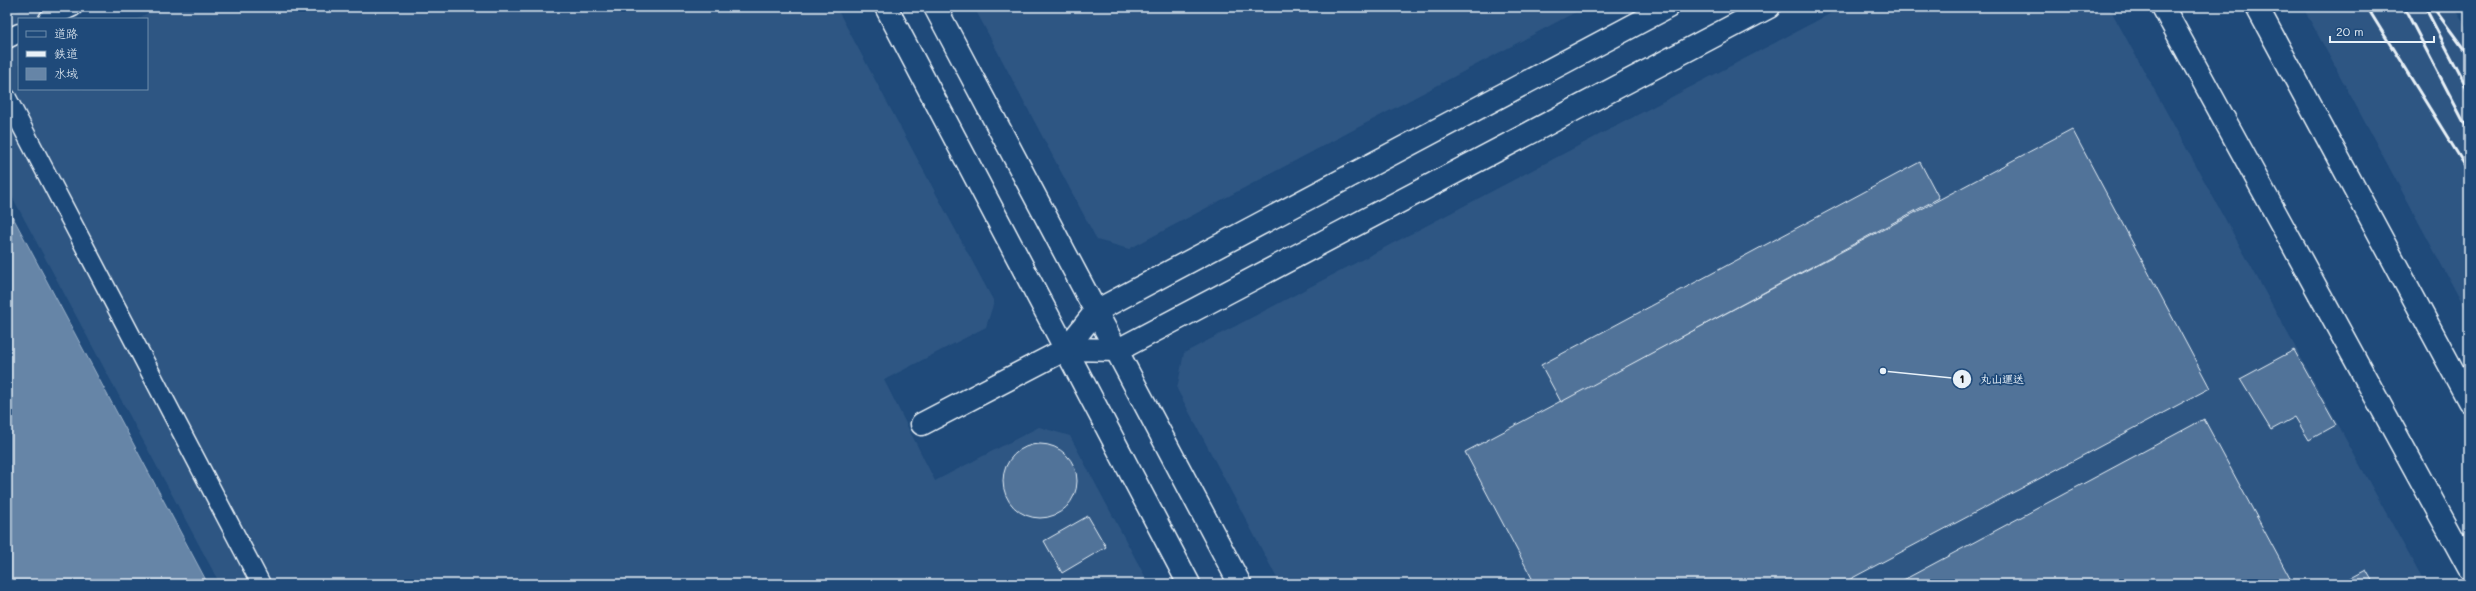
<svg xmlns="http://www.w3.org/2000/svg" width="2476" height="591" viewBox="0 0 2476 591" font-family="Mali,'Klee One',sans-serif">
<rect width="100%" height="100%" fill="#1f4a7a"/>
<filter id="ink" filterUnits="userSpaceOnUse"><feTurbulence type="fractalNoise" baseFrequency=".025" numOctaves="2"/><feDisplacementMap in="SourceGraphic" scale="8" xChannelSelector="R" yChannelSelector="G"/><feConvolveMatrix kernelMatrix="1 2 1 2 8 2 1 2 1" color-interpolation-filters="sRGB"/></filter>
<g filter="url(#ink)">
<g fill="#2e5683">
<polygon points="25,7 61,7 69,19 19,19 19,89 147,89 147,19 137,19 159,7 836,7 994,302 986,327 884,380 935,481 1039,427 1070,436 1149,584 220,584 7,187 7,17"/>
<polygon points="974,7 1585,7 1129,249 1097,240"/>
<polygon points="1843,7 2109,7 2425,584 1280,584 1177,389 1184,353"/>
<polygon points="2303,7 2453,7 2469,31 2469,316"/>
</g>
<polygon fill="#6685a7" stroke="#9ab0c7" points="7,206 208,584 7,584"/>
<g fill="#517399" stroke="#e8f1f8">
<polygon points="2072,129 2210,388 1841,584 1535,584 1465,452"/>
<polygon points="1920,162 1939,198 1561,402 1541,365"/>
<polygon points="2294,350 2336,425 2309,440 2295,417 2271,430 2240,379"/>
<polygon points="2204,419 2293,584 1896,584"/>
<circle cx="1040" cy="481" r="37"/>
<polygon points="1088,516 1106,547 1062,573 1044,541"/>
<polygon points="2366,570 2374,584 2340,584"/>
</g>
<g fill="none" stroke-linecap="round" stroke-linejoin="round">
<g stroke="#e8f1f8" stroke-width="21">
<g id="service">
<polyline points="48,19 73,7"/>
<polyline points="7,39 19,33"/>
<polyline points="7,98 261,584"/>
</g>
</g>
<g stroke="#e8f1f8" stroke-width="25">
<g id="tertiary">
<polyline points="886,7 1189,584"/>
<polyline points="935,7 1240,584"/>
<polyline points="2163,7 2469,568"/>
<polyline points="2257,7 2469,401"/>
<polyline points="1066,349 1118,350 1769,7"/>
<polyline points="922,424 1066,349 1096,311 1668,7"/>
</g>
</g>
<use href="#service" stroke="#1f4a7a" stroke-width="18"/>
<use href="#tertiary" stroke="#1f4a7a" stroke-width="22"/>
<g stroke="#e8f1f8" stroke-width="3">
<polyline points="2367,7 2469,172"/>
<polyline points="2404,7 2469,132"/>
<polyline points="2425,7 2464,82"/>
<polyline points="2433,7 2469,56"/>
<polyline points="2469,92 2464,82 2469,95"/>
</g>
</g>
</g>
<path fill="none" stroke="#e8f1f8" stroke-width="1.5" d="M1883 371L1962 379"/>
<g fill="#e8f1f8" stroke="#1f4a7a" stroke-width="1.5">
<circle cx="1883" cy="371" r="4"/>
<circle cx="1962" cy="379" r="10"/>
</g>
<g font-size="12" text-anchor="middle" font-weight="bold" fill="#111">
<text x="1962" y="383">1</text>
</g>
<g font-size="11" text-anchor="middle" font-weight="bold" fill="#e8f1f8" stroke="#1f4a7a" stroke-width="3.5" stroke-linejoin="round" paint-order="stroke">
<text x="2002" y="383">丸山運送</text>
</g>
<rect width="2476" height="591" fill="none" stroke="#1f4a7a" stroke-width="24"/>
<rect x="12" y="12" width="2452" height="567" fill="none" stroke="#e8f1f8" stroke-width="1.5" filter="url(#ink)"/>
<rect x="18" y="18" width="130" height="72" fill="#1f4a7a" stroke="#6f8dac"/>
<rect x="26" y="31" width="20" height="6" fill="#1f4a7a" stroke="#6f8dac"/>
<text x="54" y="38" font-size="12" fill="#e8f1f8">道路</text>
<rect x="26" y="51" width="20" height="6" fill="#e8f1f8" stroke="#6f8dac"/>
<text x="54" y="58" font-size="12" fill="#e8f1f8">鉄道</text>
<rect x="26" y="68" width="20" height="12" fill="#6685a7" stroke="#6f8dac"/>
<text x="54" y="78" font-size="12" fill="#e8f1f8">水域</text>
<path d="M2330 36v6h104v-6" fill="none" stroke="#e8f1f8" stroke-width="2"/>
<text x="2336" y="36" font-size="12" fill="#e8f1f8" stroke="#1f4a7a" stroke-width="3" paint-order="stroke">20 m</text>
</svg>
